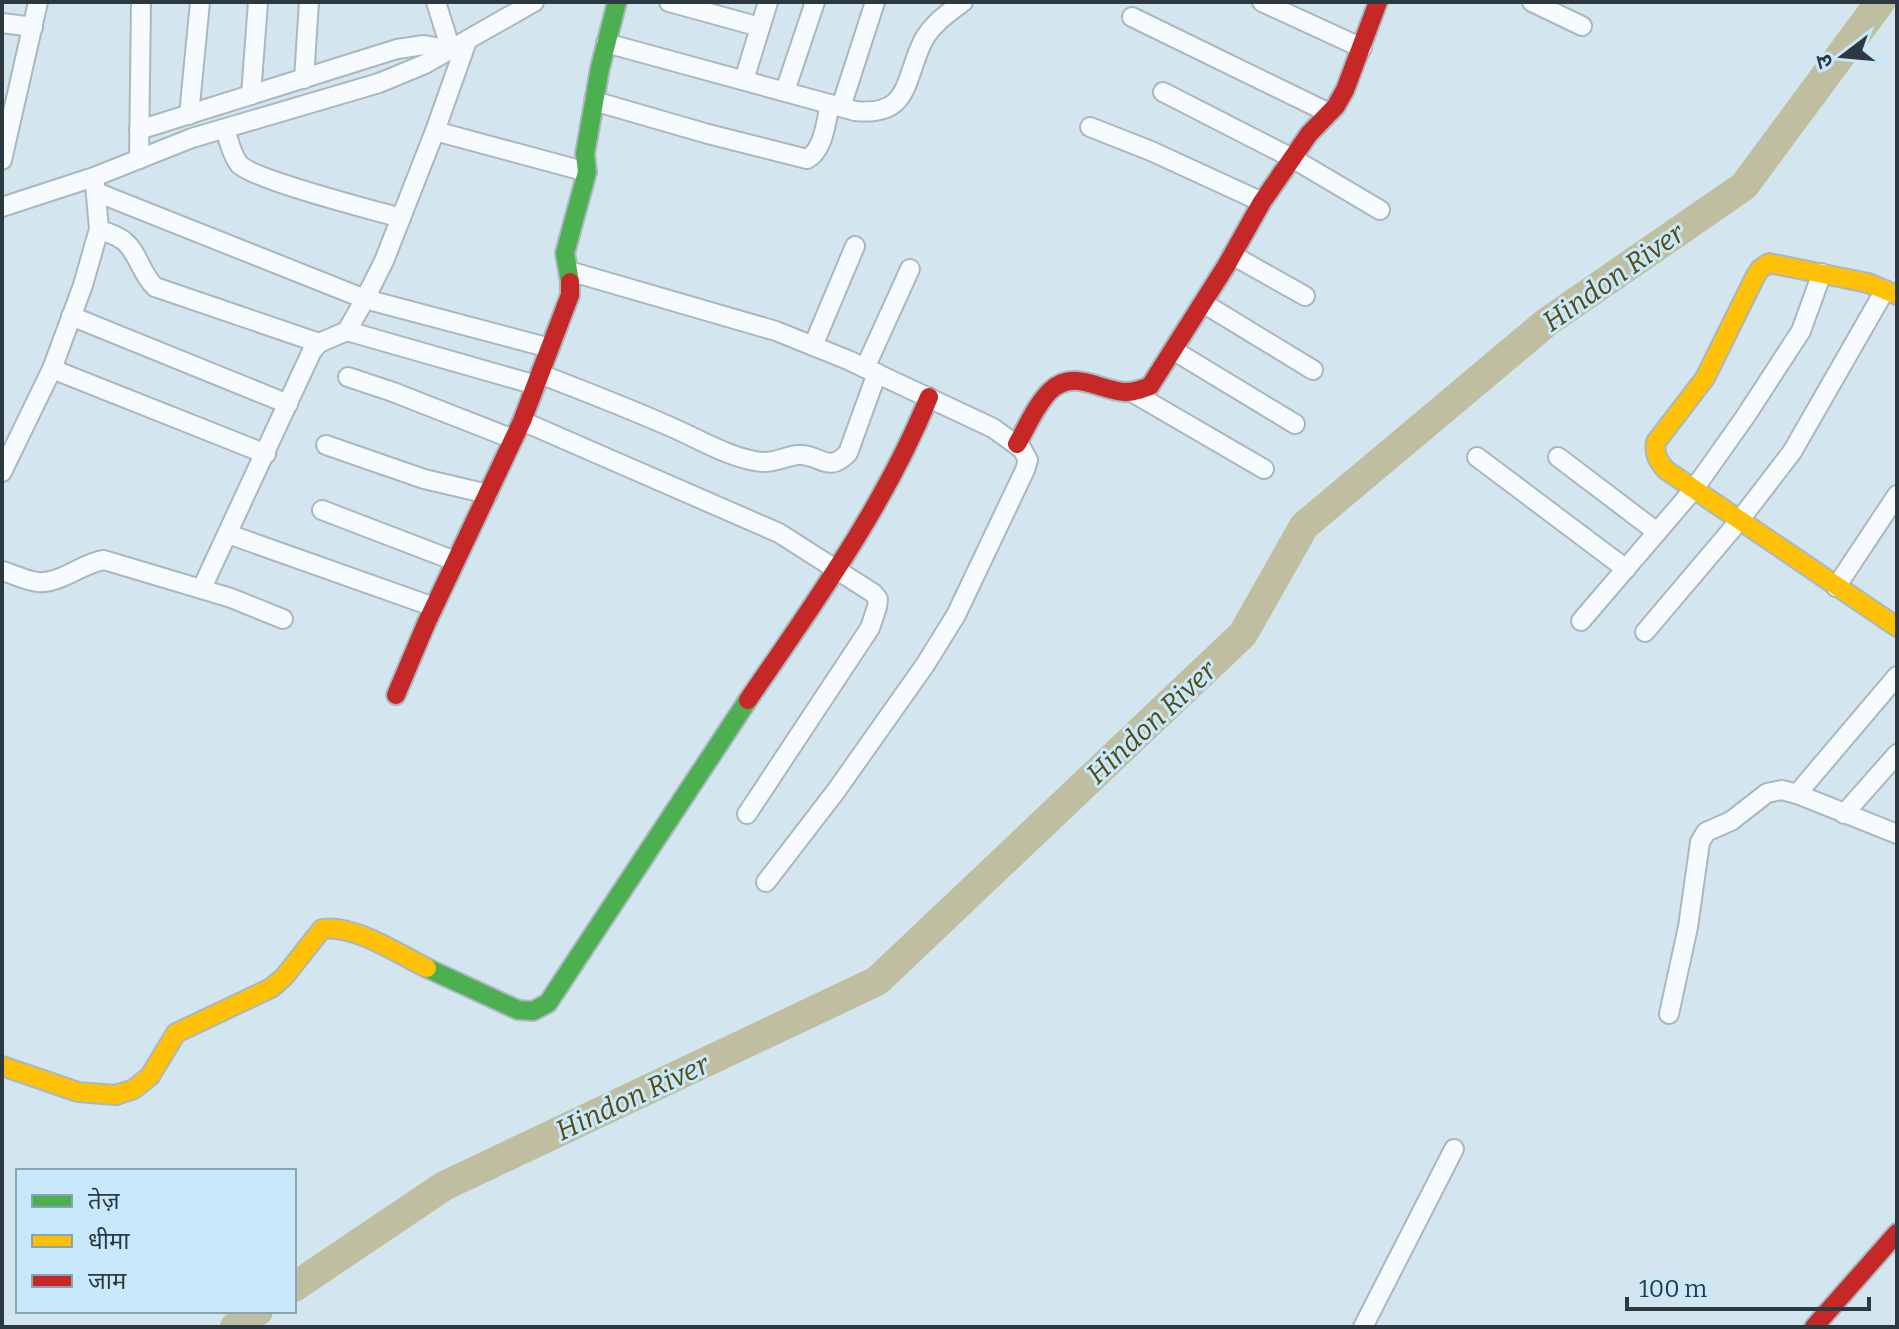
<svg xmlns="http://www.w3.org/2000/svg" width="1899" height="1329" viewBox="0 0 1899 1329" font-family="Bitter,'Noto Sans Devanagari',serif">
<rect width="100%" height="100%" fill="#d3e6ef"/>
<g fill="none" stroke-linecap="round" stroke-linejoin="round">
<g stroke="#c0bea1" stroke-width="30">
<polyline points="294,1287 444,1186 877,981 1243,634 1304,526 1547,322 1744,186 1880,2"/>
<polyline points="235,1327 258,1311"/>
</g>
<g stroke="#a9b8bf" stroke-width="22">
<g id="street">
<polyline points="669,2 760,27"/>
<polyline points="1262,2 1362,48"/>
<polyline points="1532,2 1582,26"/>
<polyline points="1132,17 1329,113"/>
<polyline points="2,23 33,27"/>
<path d="M606,43L855,111C911,117 904,79 923,41C932,24 948,13 963,2"/>
<polyline points="304,79 309,2"/>
<polyline points="744,80 768,2"/>
<polyline points="785,91 815,2"/>
<polyline points="1163,92 1292,158 1380,210"/>
<polyline points="251,95 258,2"/>
<path d="M594,101L708,134L807,159C824,150 826,121 830,104"/>
<polyline points="841,107 875,2"/>
<polyline points="189,115 200,2"/>
<polyline points="1090,127 1151,151 1262,202"/>
<path d="M225,129C229,140 231,154 239,164C254,180 373,210 401,218"/>
<polyline points="139,130 397,49 424,45 451,50 436,2"/>
<polyline points="435,131 587,172"/>
<polyline points="139,159 141,2"/>
<polyline points="2,160 38,2"/>
<polyline points="96,192 365,299 550,348"/>
<polyline points="2,207 94,177 192,138 379,83 425,64 534,2"/>
<path d="M99,229C107,233 117,235 124,241C138,252 141,274 155,287L319,343"/>
<polyline points="1232,255 1305,296"/>
<polyline points="569,271 776,331 848,360 993,428 1022,449 1028,460 1025,470 956,615 925,665 836,791 766,882"/>
<polyline points="1203,303 1313,370"/>
<polyline points="71,316 288,404"/>
<polyline points="347,331 536,385"/>
<polyline points="813,346 855,246"/>
<polyline points="1173,350 1295,424"/>
<polyline points="865,368 910,269"/>
<polyline points="52,369 266,454"/>
<path d="M540,374C584,391 628,408 671,427C699,439 731,459 762,462C775,463 786,456 798,455C820,453 827,475 848,453L877,373"/>
<polyline points="348,377 393,392 513,439"/>
<polyline points="1135,394 1264,469"/>
<polyline points="522,421 779,533 873,593 878,599 877,607 870,628 747,814"/>
<polyline points="326,445 424,479 488,494"/>
<polyline points="1477,457 1626,569"/>
<polyline points="1558,457 1657,532"/>
<polyline points="2,472 52,369 83,285 99,229 95,184"/>
<polyline points="322,510 455,561"/>
<polyline points="228,534 434,607"/>
<path d="M2,571C14,574 26,581 38,582C61,584 82,563 104,560L231,598L283,619"/>
<polyline points="1836,587 1897,495"/>
<polyline points="202,588 312,351 319,343 347,331 365,299 384,261 435,131 467,41"/>
<polyline points="1581,621 1694,489 1745,417 1801,331 1822,273"/>
<polyline points="1645,632 1739,521 1792,452 1885,290"/>
<polyline points="1797,794 1897,676"/>
<polyline points="1844,814 1897,754"/>
<polyline points="1669,1014 1688,927 1700,842 1706,832 1731,821 1767,793 1782,790 1797,794 1897,834"/>
<polyline points="1363,1327 1454,1149"/>
</g>
</g>
<g stroke="#a9b8bf" stroke-width="22">
<g id="fast">
<polyline points="570,282 565,253 587,172 585,154 600,68 617,2"/>
<polyline points="427,968 518,1010 533,1011 548,1003 748,700"/>
</g>
</g>
<g stroke="#a9b8bf" stroke-width="22">
<g id="slow">
<path d="M1897,295L1868,283L1769,263L1760,269L1755,277L1705,378L1656,442C1654,454 1658,461 1666,470L1897,627"/>
<path d="M2,1066L78,1092L116,1095L134,1089L150,1076L176,1033L271,988L284,977L322,929C353,924 399,954 427,968"/>
</g>
</g>
<g stroke="#a9b8bf" stroke-width="22">
<g id="jam">
<path d="M1017,444C1027,427 1035,406 1050,391C1074,368 1099,391 1126,392C1135,392 1142,389 1150,386L1226,266L1262,202L1309,134L1336,106L1345,90L1378,2"/>
<polyline points="396,695 426,624 522,421 570,295 570,282"/>
<path d="M748,700C815,602 884,507 929,397"/>
<polyline points="1814,1327 1897,1233"/>
</g>
</g>
<use href="#street" stroke="#f8fbfd" stroke-width="18"/>
<use href="#fast" stroke="#4caf50" stroke-width="18"/>
<use href="#slow" stroke="#ffc107" stroke-width="18"/>
<use href="#jam" stroke="#c62828" stroke-width="18"/>
</g>
<g text-anchor="middle" stroke-width="6" stroke-linejoin="round" paint-order="stroke">
<g font-size="28" font-style="italic" fill="#564a12" stroke="#c7e9fb">
<text transform="translate(1613 277) rotate(-35)" y="10">Hindon River</text>
<text transform="translate(1151 722) rotate(-43)" y="10">Hindon River</text>
<text transform="translate(632 1097) rotate(-25)" y="10">Hindon River</text>
</g>
</g>
<rect width="1899" height="1329" fill="none" stroke="#2c3940" stroke-width="8"/>
<rect x="16" y="1169" width="280" height="144" fill="#c7e9fb" stroke="#89a3b0" stroke-width="2"/>
<rect x="32" y="1195" width="40" height="12" fill="#4caf50" stroke="#89a3b0" stroke-width="2"/>
<text x="88" y="1209" font-size="24" fill="#2c3940">तेज़</text>
<rect x="32" y="1235" width="40" height="12" fill="#ffc107" stroke="#89a3b0" stroke-width="2"/>
<text x="88" y="1249" font-size="24" fill="#2c3940">धीमा</text>
<rect x="32" y="1275" width="40" height="12" fill="#c62828" stroke="#89a3b0" stroke-width="2"/>
<text x="88" y="1289" font-size="24" fill="#2c3940">जाम</text>
<g transform="translate(1843 56) rotate(254)" stroke="#c7e9fb" stroke-width="6" paint-order="stroke">
<path d="M0-6L14 30L0 20L-14 30Z" fill="#2c3940"/>
<text y="-12" font-size="22" font-weight="bold" text-anchor="middle" fill="#2c3940">उ</text>
</g>
<path d="M1627 1297v12h242v-12" fill="none" stroke="#2c3940" stroke-width="4"/>
<text x="1639" y="1297" font-size="24" fill="#2c3940" stroke="#c7e9fb" stroke-width="6" paint-order="stroke">100 m</text>
</svg>
